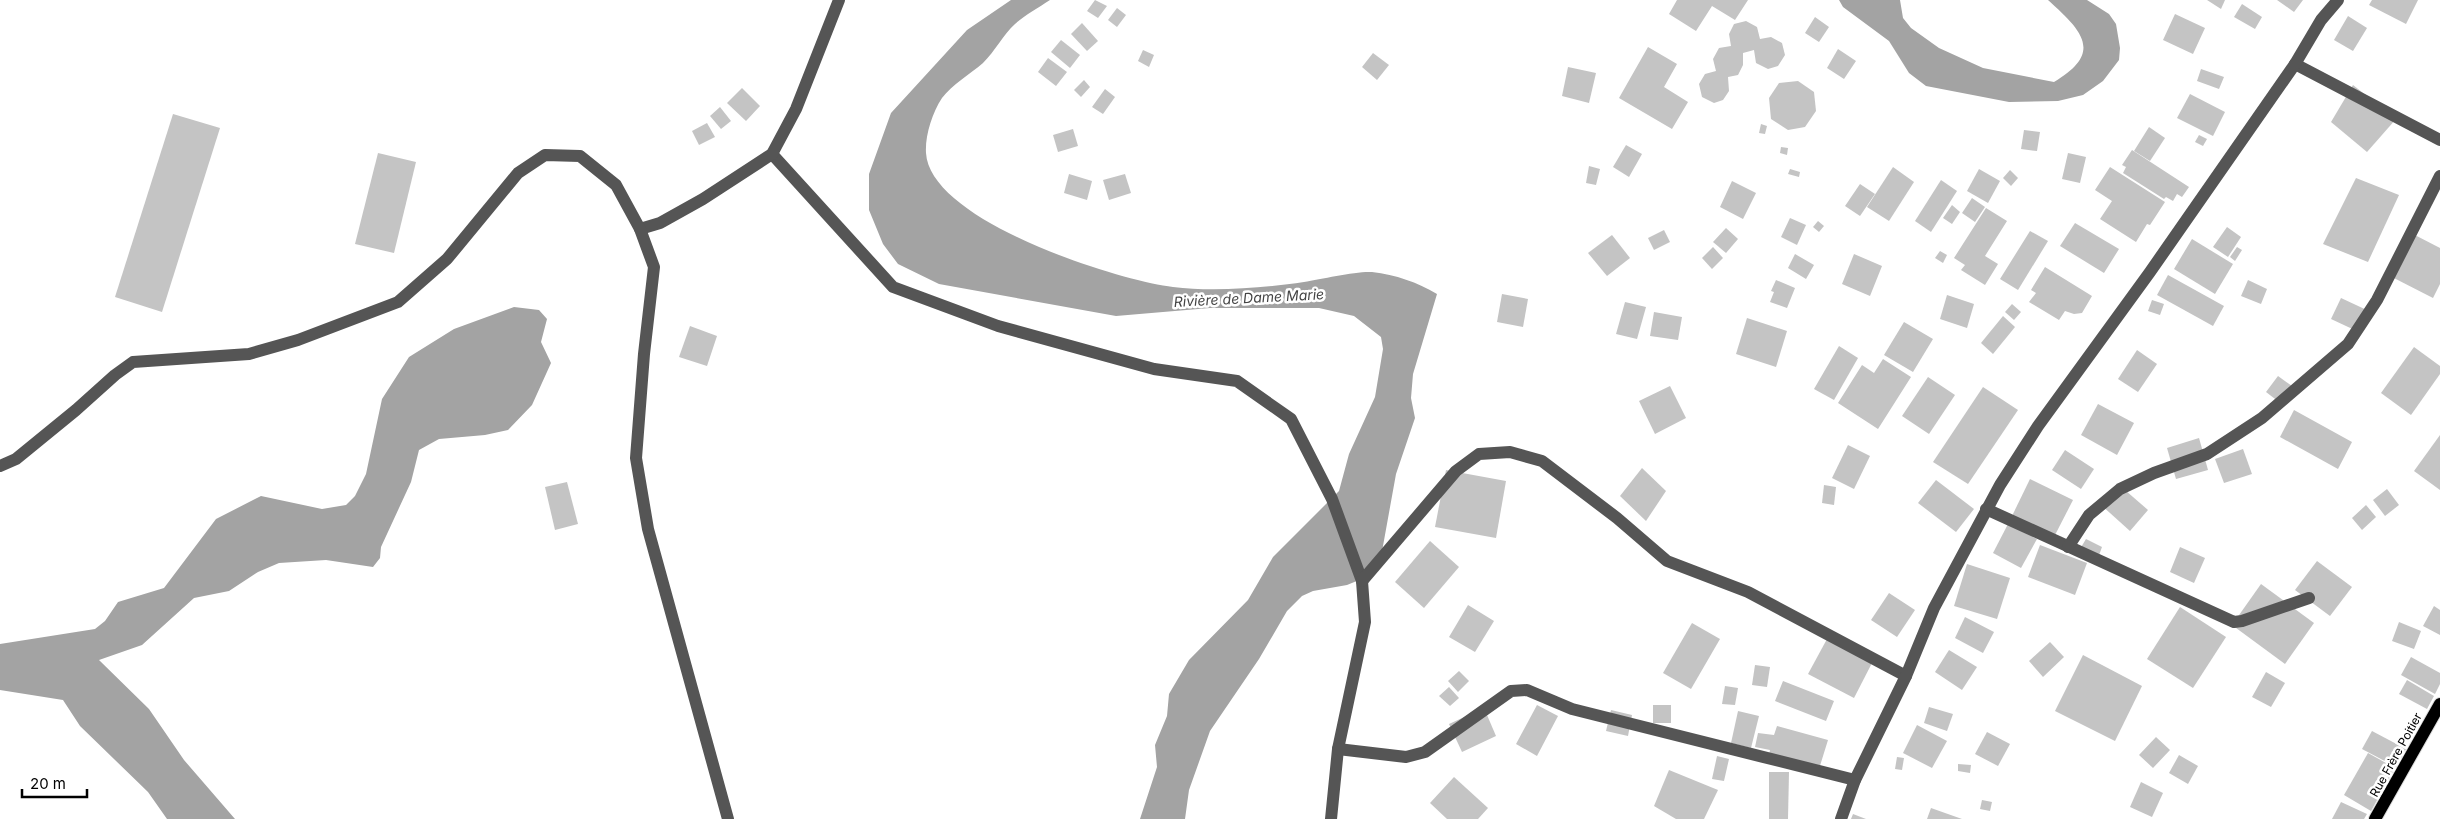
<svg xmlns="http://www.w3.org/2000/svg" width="2440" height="819" viewBox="0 0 2440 819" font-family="Inter,sans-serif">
<rect width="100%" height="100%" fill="#fff"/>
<g fill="#a3a3a3">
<path d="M1011,0H1050C1038,8 1025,15 1015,24C1003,35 995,51 983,63C970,74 952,85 942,98C932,113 925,136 926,153C930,221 1116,280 1173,287C1213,292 1264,288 1304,282C1322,279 1356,271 1372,272C1396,275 1417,282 1437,294L1413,374L1411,398L1415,418L1396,474L1381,557L1369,576L1347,585L1313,591L1302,596L1287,611L1259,659L1210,731L1189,790L1185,819H1140L1157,767L1155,745L1167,716L1169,694L1189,660L1248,600L1273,557L1339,491L1349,454L1375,397L1383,349L1381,337L1354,316L1319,308H1210L1116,316L939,284L898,264L883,244L869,210V174L891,113L967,30Z"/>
<path d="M1839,0H1900L1903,18L1911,28L1939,48L1983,68L2054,82C2105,52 2081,30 2048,0H2087L2109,14L2116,24L2120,48L2119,60L2103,81L2083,95L2058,101L2009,102L1926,86L1909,73L1889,41L1843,7Z"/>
<polygon points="514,307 539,310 547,319 541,342 551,363 532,405 508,430 485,435 439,439 419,450 411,482 381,547 380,558 373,567 326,560 279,563 258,572 229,591 194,598 142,645 99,660 149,709 184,760 235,819 167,819 148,792 80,726 63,700 0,690 0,644 95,629 105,621 118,602 164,588 216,519 261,496 322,509 346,505 355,496 366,474 382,399 409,357 454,329"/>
</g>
<g fill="#c4c4c4">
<polygon points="1095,0 1107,6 1098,18 1087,11"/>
<polygon points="1677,0 1748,0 1735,20 1712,6 1696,31 1669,14"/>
<polygon points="2207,0 2225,0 2221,9"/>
<polygon points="2277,0 2303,0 2294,12"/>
<polygon points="2372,0 2418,0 2406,24 2369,5"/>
<polygon points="2242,4 2262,17 2255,29 2234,17"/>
<polygon points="1117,8 1126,15 1117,27 1108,20"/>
<polygon points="2175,14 2205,28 2193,54 2163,40"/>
<polygon points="2348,16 2367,28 2353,51 2334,40"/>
<polygon points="1815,17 1829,27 1819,42 1805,33"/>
<polygon points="1746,21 1757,27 1760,39 1771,37 1782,43 1785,55 1778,66 1768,69 1756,63 1754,50 1743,53 1743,65 1738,75 1728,77 1729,91 1723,100 1714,103 1702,97 1699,84 1705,74 1716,71 1713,59 1719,48 1731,46 1729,34 1734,24"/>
<polygon points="1082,23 1098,41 1087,51 1071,34"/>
<polygon points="1061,40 1080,55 1070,68 1051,52"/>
<polygon points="1648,47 1677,64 1664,87 1688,102 1672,129 1619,98"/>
<polygon points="1838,49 1856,61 1844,79 1827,68"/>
<polygon points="1143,50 1154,55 1149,67 1138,61"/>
<polygon points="1373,53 1389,65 1377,80 1362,67"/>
<polygon points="1048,58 1067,72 1056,86 1038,72"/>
<polygon points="1568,67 1596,73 1589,103 1562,96"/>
<polygon points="2201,69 2224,77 2219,89 2197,81"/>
<polygon points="1084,80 1090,87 1081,97 1074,90"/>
<polygon points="1798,81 1814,92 1816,111 1805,127 1788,130 1771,119 1769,98 1779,83"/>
<polygon points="2353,85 2396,119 2367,152 2331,122"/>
<polygon points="742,88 760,106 746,121 727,103"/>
<polygon points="1105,89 1115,97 1103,114 1092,107"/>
<polygon points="2190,94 2225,112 2213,136 2177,118"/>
<polygon points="720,107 731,121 721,129 710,116"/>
<polygon points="173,114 220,128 162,312 115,297"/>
<polygon points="707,123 715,137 699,145 692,131"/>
<polygon points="1761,124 1767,126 1765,134 1759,133"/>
<polygon points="2149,127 2165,138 2150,161 2134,151"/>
<polygon points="1073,129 1078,146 1058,152 1053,135"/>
<polygon points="2024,130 2040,132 2037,151 2021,149"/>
<polygon points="2199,135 2207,139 2203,146 2195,142"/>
<polygon points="1626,145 1642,154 1629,177 1613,167"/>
<polygon points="1781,147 1788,148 1787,155 1780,153"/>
<polygon points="2132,150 2189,187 2182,197 2177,194 2173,201 2166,197 2164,199 2123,173 2126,167 2122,165"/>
<polygon points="378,153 416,162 394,253 355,244"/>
<polygon points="2068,153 2086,157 2080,183 2062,179"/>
<polygon points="1589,166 1600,169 1596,185 1586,183"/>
<polygon points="1893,167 1914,182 1889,221 1867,207"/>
<polygon points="2110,167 2165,202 2150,225 2147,224 2136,242 2100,219 2112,201 2095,190"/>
<polygon points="1790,169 1800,172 1799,177 1788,174"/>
<polygon points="1979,169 2000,181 1988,203 1967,191"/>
<polygon points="2010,170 2018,178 2011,186 2003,178"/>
<polygon points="1069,174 1092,181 1087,200 1064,193"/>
<polygon points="1125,174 1131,193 1109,200 1103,180"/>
<polygon points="2356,178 2399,195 2368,262 2323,244"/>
<polygon points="1941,180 1957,191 1931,232 1915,221"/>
<polygon points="1732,181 1756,193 1743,219 1720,207"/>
<polygon points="1860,184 1875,194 1860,216 1845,206"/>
<polygon points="1972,198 1985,207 1975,222 1962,213"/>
<polygon points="1952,205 1960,212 1952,224 1943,218"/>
<polygon points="1986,208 2007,221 1985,256 1998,264 1985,285 1961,270 1965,265 1954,258"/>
<polygon points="1790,218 1806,225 1797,245 1781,237"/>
<polygon points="1818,221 1824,226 1819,232 1813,227"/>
<polygon points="2075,223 2119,249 2104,273 2060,246"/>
<polygon points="2227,227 2241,237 2228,257 2213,247"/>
<polygon points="1726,228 1738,239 1726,253 1713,242"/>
<polygon points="1664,230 1670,242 1654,250 1648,238"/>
<polygon points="2030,231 2048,241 2018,290 2000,279"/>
<polygon points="2409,232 2440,248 2440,284 2433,298 2388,275"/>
<polygon points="1612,235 1630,258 1607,276 1588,253"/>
<polygon points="2192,239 2233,264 2215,294 2174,269"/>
<polygon points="1713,247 1723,258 1712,269 1702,258"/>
<polygon points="2237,247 2242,250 2235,261 2230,257"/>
<polygon points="1940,251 1947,255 1943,263 1935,258"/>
<polygon points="1795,254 1814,265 1806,279 1788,268"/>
<polygon points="1854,254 1882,266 1870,296 1842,284"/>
<polygon points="2045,267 2092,296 2082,313 2074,314 2065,311 2059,320 2029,302 2036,293 2031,290"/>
<polygon points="2168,275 2224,306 2213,326 2157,295"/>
<polygon points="1776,280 1795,288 1787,308 1770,302 1774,292 1771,291"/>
<polygon points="2248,280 2267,289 2261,304 2241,296"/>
<polygon points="1502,294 1528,299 1523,327 1497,322"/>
<polygon points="1947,295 1974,304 1967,328 1940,319"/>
<polygon points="2341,298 2371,312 2361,333 2331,319"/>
<polygon points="2152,300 2164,304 2160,315 2148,311"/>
<polygon points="1625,302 1646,307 1637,339 1616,334"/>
<polygon points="2012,304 2021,312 2014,320 2005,312"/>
<polygon points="1654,312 1682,317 1678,340 1650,336"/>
<polygon points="2003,316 2015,327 1993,354 1981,343"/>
<polygon points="1747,318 1787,331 1776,367 1736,354"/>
<polygon points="1904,322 1933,339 1913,372 1884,355"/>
<polygon points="690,326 717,336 707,366 679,357"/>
<polygon points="1839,346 1858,358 1834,400 1814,389"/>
<polygon points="2414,347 2440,366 2440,374 2411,415 2381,393"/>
<polygon points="2137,350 2157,364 2138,392 2118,379"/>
<polygon points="1883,359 1911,377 1878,429 1838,403 1862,365 1874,373"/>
<polygon points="2278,376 2292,386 2279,402 2266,392"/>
<polygon points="1928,377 1955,395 1929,434 1902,416"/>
<polygon points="1670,386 1686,418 1655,434 1639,401"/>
<polygon points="1983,387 2018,410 1968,484 1933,462"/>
<polygon points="2098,404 2134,423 2117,455 2081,435"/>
<polygon points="2294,410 2352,442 2338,469 2280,437"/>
<polygon points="2440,435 2440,490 2414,471"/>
<polygon points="2199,438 2208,470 2176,479 2167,448"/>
<polygon points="1848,445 1870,456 1854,489 1832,478"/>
<polygon points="2243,449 2252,474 2224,483 2215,459"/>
<polygon points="2065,450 2094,469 2081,489 2052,470"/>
<polygon points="1642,468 1666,491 1646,521 1620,496"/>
<polygon points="1446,470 1506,481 1496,538 1435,527"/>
<polygon points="2030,479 2073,500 2054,537 2012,516"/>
<polygon points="1936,480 1974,509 1956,532 1918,503"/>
<polygon points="567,482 578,524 555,530 545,487"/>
<polygon points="2118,484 2148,510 2130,531 2100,504"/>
<polygon points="1824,485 1836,487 1834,505 1822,503"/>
<polygon points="2387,489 2399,505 2385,516 2373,500"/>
<polygon points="2366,505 2376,517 2362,530 2352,518"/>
<polygon points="2008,524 2037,539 2021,568 1993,553"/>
<polygon points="2086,539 2102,547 2098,558 2080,549"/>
<polygon points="1430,541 1459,567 1424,608 1395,582"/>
<polygon points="2040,545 2087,563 2075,595 2028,577"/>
<polygon points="2180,547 2205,558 2194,583 2170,572"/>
<polygon points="2317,561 2352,587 2330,616 2295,590"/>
<polygon points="1967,564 2010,578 1997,619 1954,606"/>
<polygon points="2261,584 2314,623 2285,664 2232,625"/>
<polygon points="1889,593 1915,610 1897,637 1871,620"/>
<polygon points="1468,605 1494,621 1475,652 1449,637"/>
<polygon points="2434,606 2440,610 2440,635 2423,626"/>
<polygon points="2180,607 2226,637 2193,688 2147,659"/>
<polygon points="1965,617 1994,632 1983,653 1955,638"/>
<polygon points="2399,622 2421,631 2414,649 2392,641"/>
<polygon points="1692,623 1720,639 1691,689 1663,673"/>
<polygon points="1827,639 1872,663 1854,698 1808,674"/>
<polygon points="2050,642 2064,657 2043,677 2029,661"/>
<polygon points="1949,650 1977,667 1962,690 1935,672"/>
<polygon points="2083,655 2142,686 2115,741 2055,711"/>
<polygon points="2411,657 2440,673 2440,684 2435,694 2401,675"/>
<polygon points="1755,665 1770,667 1767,687 1752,685"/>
<polygon points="1459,671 1469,681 1458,692 1448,681"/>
<polygon points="2266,672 2285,683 2271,707 2252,697"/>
<polygon points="2407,680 2434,696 2427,709 2399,694"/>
<polygon points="1783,681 1834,701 1826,721 1775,701"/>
<polygon points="1725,686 1738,688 1735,705 1722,704"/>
<polygon points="1449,687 1459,698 1450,706 1439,696"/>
<polygon points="1537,705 1558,716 1537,756 1516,744"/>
<rect x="1653" y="705" width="18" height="18"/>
<polygon points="1929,707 1953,714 1947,731 1924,723"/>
<polygon points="1484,708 1496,736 1462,752 1449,724"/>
<polygon points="1611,710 1632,715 1628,736 1606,731"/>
<polygon points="1738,711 1759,716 1751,748 1731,743"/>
<polygon points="1917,725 1947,741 1932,768 1903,753"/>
<polygon points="1777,726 1828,740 1819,769 1769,755 1770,750 1755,747 1758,733 1774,735"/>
<polygon points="2372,731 2406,749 2396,767 2362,749"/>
<polygon points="1987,732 2010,744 1998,766 1975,754"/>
<polygon points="2156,737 2170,750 2153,768 2139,755"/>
<polygon points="2368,753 2395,768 2371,811 2344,795"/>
<polygon points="2179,755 2198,766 2188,784 2169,773"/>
<polygon points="1717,756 1729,759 1724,781 1712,779"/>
<polygon points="1897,757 1904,758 1902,770 1895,769"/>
<polygon points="1958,764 1971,765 1970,773 1958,771"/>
<polygon points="1669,770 1718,790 1704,819 1676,819 1654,806"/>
<polygon points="1769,772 1789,772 1788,819 1769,819"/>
<polygon points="1454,777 1488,808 1478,819 1447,819 1430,803"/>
<polygon points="2141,782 2163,793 2152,817 2130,807"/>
<polygon points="1982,800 1992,802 1990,811 1980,809"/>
<polygon points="2341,802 2367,814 2364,819 2332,819"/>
<polygon points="1931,808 1962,819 1927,819"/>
<polygon points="1853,814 1866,819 1851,819"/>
</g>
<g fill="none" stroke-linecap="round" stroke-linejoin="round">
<g stroke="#dbdbdb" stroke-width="14">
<polyline id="major" points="2375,819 2440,704"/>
</g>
<g stroke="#555" stroke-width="12">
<polyline points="2295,64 2440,140"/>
<polyline points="772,154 893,287 998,326 1154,369 1237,381 1291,419 1332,499 1362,581 1365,622 1338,749 1331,819"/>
<polyline points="640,229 660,223 703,199 772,154 796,109 839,0"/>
<polyline points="0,466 16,459 76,410 115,375 133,362 249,354 298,340 398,302 447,259 518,173 545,155 580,156 616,185 640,229 654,267 644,354 636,458 648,529 728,819"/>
<polyline points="1986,509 2234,622 2242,621 2309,598"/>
<polyline points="2068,547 2089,515 2120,489 2154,473 2207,454 2262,418 2348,344 2377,300 2440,176"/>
<polyline points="1362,581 1456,471 1479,454 1510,452 1542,461 1617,518 1667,561 1748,592 1906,676"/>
<polyline points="1338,749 1406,757 1425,752 1511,691 1527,690 1572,709 1855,780"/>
<polyline points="1841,819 1855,780 1906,676 1934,608 2000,485 2038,426 2150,272 2295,64 2321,20 2338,0"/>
</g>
<use href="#major" stroke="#000" stroke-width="12"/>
</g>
<g text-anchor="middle" stroke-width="5" stroke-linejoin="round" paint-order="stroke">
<g font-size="12" fill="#000" stroke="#fff">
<text transform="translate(2396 755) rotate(-61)" y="4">Rue Frère Poitier</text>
</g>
<g font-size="14" font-style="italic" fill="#444" stroke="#fff">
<text transform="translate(1249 298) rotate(-3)" y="5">Rivière de Dame Marie</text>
</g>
</g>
<path d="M22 789v8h65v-8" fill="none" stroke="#000000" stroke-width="2.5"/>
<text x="30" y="789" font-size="15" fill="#000000" stroke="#ffffff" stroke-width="4" paint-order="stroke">20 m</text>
</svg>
